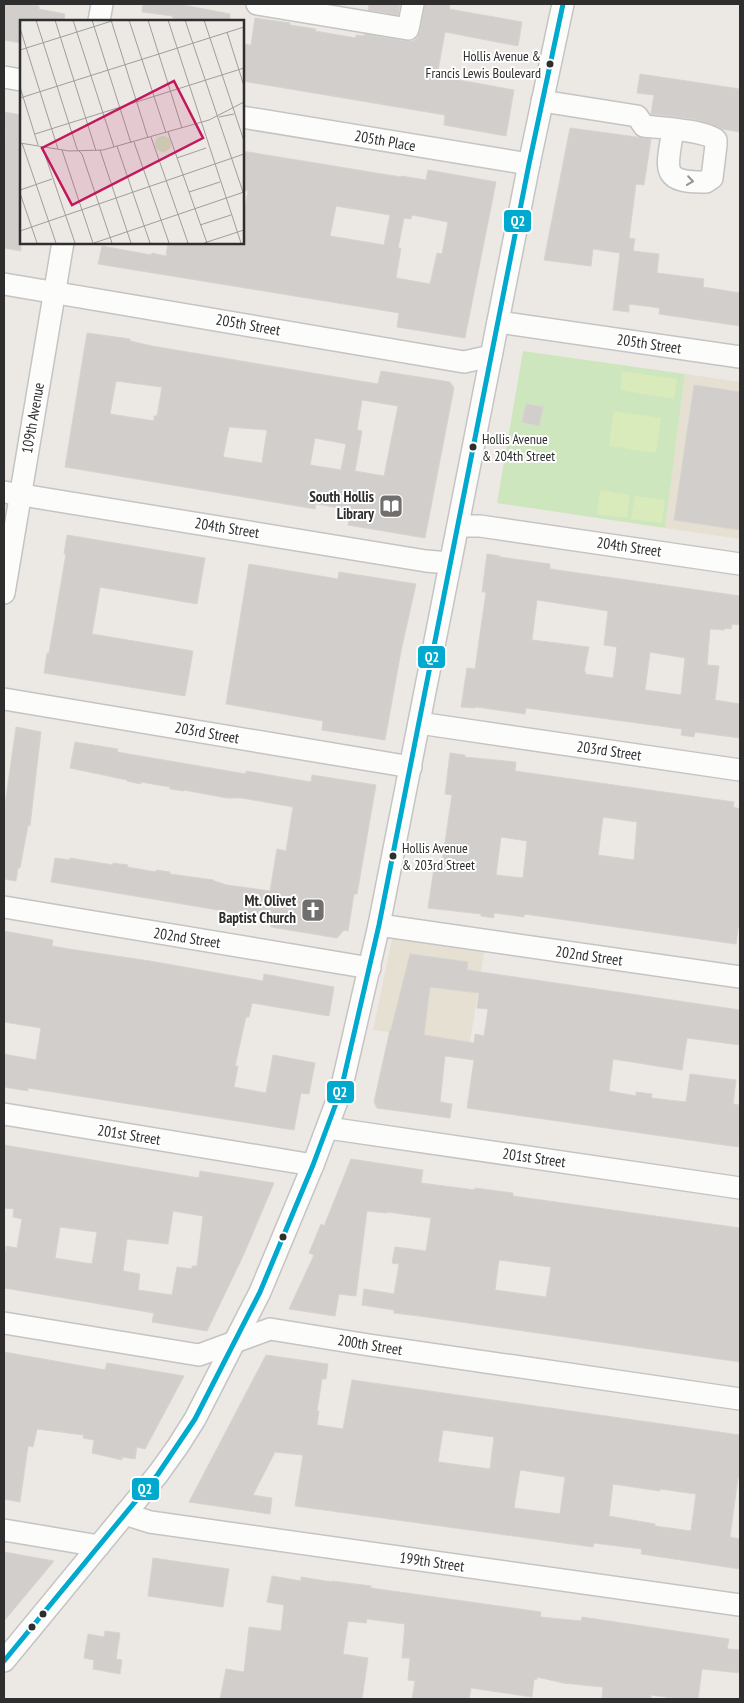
<svg xmlns="http://www.w3.org/2000/svg" width="744" height="1703" viewBox="0 0 744 1703" font-family="'PT Sans Narrow',sans-serif">
<rect width="100%" height="100%" fill="#ece8e4"/>
<g fill="#e6e0d3">
<polygon points="685,374 740,382 740,539 665,528"/>
<polygon points="393,934 485,947 470,1042 373,1030"/>
</g>
<polygon fill="#cee6be" points="523,351 685,374 665,528 497,503"/>
<g fill="#d9eabb">
<polygon points="622,371 677,379 674,399 620,390"/>
<polygon points="614,411 661,418 656,453 609,446"/>
<polygon points="600,490 630,495 627,518 597,514"/>
<polygon points="635,496 665,500 662,523 631,519"/>
</g>
<g fill="#d1cecb" stroke="#d7d4d0" fill-rule="evenodd">
<polygon points="4,4 24,4 39,6 39,9 65,14 64,21 21,21 21,43 4,40"/>
<polygon points="143,4 178,4 230,14 230,21 184,21 172,18 173,16 142,12"/>
<polygon points="369,4 400,4 398,15 368,10"/>
<polygon points="425,4 450,4 449,9 522,22 518,46 445,32 437,76 514,90 506,136 444,125 445,115 242,81 242,44 251,45 255,18 290,23 290,25 316,29 315,31 356,38 356,35 364,36 365,34 406,41 413,41 418,37 420,31"/>
<polygon points="640,74 740,89 740,132 722,129 714,125 694,119 651,114 654,95 637,93"/>
<polygon points="4,112 21,115 21,251 4,248 4,147 6,130 4,130"/>
<polygon points="570,128 651,139 644,185 636,184 629,238 635,239 633,251 659,254 657,273 704,279 703,287 740,293 740,326 659,314 660,308 629,304 629,312 613,310 620,253 593,249 591,266 544,260"/>
<path d="M242,151L401,177V176L426,180L428,170L496,182L465,338L397,327L399,313L98,264L102,246L151,255L152,253L166,256L168,242H242V223L248,191L242,190ZM336,206L390,215L384,245L330,236ZM412,215L448,222L442,254L437,253L430,284L396,278L401,248H398L404,218L411,219Z"/>
<path d="M87,333L130,339V341L152,346L378,384L381,371L450,382L454,388L425,538L348,525L351,510L316,504L315,509L65,467ZM116,381L162,387L157,416H154V421L110,414ZM362,400L398,406L384,476L355,471L362,431L357,430ZM229,427L267,430L262,463L223,457ZM315,438L346,444L341,470L310,465Z"/>
<polygon points="694,385 740,392 740,530 674,520"/>
<polygon points="526,404 543,407 539,426 522,422"/>
<polygon points="67,535 205,558 197,604 100,587 92,634 193,651 185,696 44,673 47,653 49,653 66,554 64,554"/>
<path d="M487,554L500,556V557L550,564V569L740,596V625L732,624L731,629L725,628L724,630L710,629L707,665L719,666L715,700L740,704V738L695,732L694,737L681,735L682,729L526,708L525,714L476,707L475,708L461,707L467,668L475,669L486,592H482ZM537,600L608,611L604,645L617,647L613,678L585,674L586,672H584L589,647L532,640ZM650,652L685,658L681,695L645,690Z"/>
<polygon points="249,564 338,579 339,572 416,584 401,651 385,740 322,730 323,721 226,704"/>
<polygon points="16,727 41,732 30,826 28,825 20,868 18,868 16,881 4,879 4,811"/>
<polygon points="75,742 118,749 117,752 246,774 246,771 311,782 312,775 376,785 357,894 354,894 348,931 344,930 337,938 271,927 272,919 51,882 55,858 70,860 70,858 113,865 113,863 120,864 128,865 127,867 156,872 156,870 170,872 170,874 214,880 214,881 227,885 270,891 277,849 286,851 293,807 242,798 227,798 184,790 184,791 170,789 170,787 141,782 141,784 127,781 127,780 70,768"/>
<path d="M450,753L465,755V757L516,762L515,771L734,802L733,807L740,809V928H738L736,944L524,914V917L494,913V918L481,916V914L428,908L434,868L441,869L452,795L445,794ZM603,817L637,822L634,860L598,855ZM501,837L527,841L523,878L496,875Z"/>
<polygon points="4,931 53,940 52,946 69,949 150,961 263,981 264,974 334,987 329,1016 252,1003 249,1017 246,1017 235,1066 238,1066 234,1087 266,1093 273,1055 315,1063 309,1094 301,1093 294,1130 28,1088 28,1091 4,1087 4,1054 36,1060 41,1028 4,1022"/>
<path d="M410,954L468,962L467,970L740,1010V1045L687,1038L682,1070L613,1059L609,1091L636,1096V1092L652,1094L651,1098L686,1102L690,1074L736,1080L733,1104L740,1105V1135L738,1147L467,1108L474,1060L445,1056L440,1102L452,1104L450,1118L377,1108L374,1102L390,1030H391ZM430,987L479,993L477,1008L488,1009L484,1036L475,1034L474,1043L424,1035Z"/>
<path d="M4,1145L199,1178L200,1171L274,1183L244,1254L207,1331L152,1322L154,1313L4,1288V1251H6V1246L17,1248L22,1219L13,1217L14,1209L4,1208ZM173,1211L203,1216L197,1266H192V1269L177,1267L172,1295L138,1290L140,1274L123,1271L127,1239L168,1244ZM60,1227L97,1232L92,1264L55,1258Z"/>
<path d="M351,1159L423,1170L421,1183L475,1190V1188L513,1193V1196L740,1228V1362L419,1316L394,1313V1310L362,1305L364,1289L394,1294L399,1264L392,1263L395,1247L426,1251L431,1218L388,1212L387,1213L367,1211L356,1296L339,1294L335,1316L289,1309L314,1255L309,1253L321,1224L324,1226ZM499,1260L551,1267L546,1297L495,1290Z"/>
<polygon points="4,1352 105,1370 107,1363 184,1376 145,1449 137,1447 135,1459 122,1457 122,1460 92,1453 94,1440 83,1438 84,1435 37,1429 33,1447 28,1446 20,1502 4,1499"/>
<path d="M266,1355L328,1364L326,1379H322L317,1411H319L317,1425L343,1429L352,1380L740,1435V1478H738L730,1537L740,1539V1569L641,1554L642,1549L594,1543L593,1547L295,1506L303,1455L275,1452L253,1495L272,1498L270,1514L189,1502ZM443,1430L494,1437L490,1469L438,1462ZM520,1470L565,1477L560,1514L514,1508ZM613,1484L660,1491V1489L696,1494L691,1531L655,1526V1524L609,1516Z"/>
<polygon points="4,1552 54,1561 4,1621"/>
<polygon points="153,1558 229,1569 223,1607 148,1596"/>
<polygon points="272,1576 301,1581 301,1577 332,1582 332,1581 371,1586 371,1588 541,1612 540,1617 581,1621 582,1617 729,1639 727,1649 740,1650 740,1673 702,1669 698,1699 680,1699 651,1695 651,1699 602,1699 603,1687 563,1683 537,1677 537,1680 534,1679 532,1697 471,1688 469,1699 412,1699 415,1681 408,1680 410,1658 402,1658 405,1624 367,1619 366,1623 348,1621 343,1654 368,1658 362,1699 220,1699 226,1669 244,1672 249,1627 281,1631 284,1605 267,1602"/>
<polygon points="105,1631 120,1633 116,1659 122,1660 120,1674 93,1669 94,1660 84,1658 88,1634 104,1637"/>
</g>
<g fill="none" stroke-linecap="round" stroke-linejoin="round">
<g stroke="#c5c4c5" stroke-width="24">
<g id="minor">
<polyline points="257,4 408,29 413,4"/>
<polyline points="99,21 102,4"/>
<polyline points="4,77 21,80"/>
<path d="M542,101L637,116L644,126C661,128 704,130 716,140V145L712,178L706,182C659,183 667,168 673,130"/>
<polyline points="242,117 529,164"/>
<polyline points="4,284 464,362 491,356"/>
<polyline points="498,322 740,357"/>
<polyline points="4,492 426,561 450,563"/>
<polyline points="458,526 480,526 740,564"/>
<polyline points="4,593 63,242"/>
<polyline points="4,699 411,767"/>
<polyline points="419,723 740,770"/>
<polyline points="4,907 370,968"/>
<polyline points="379,925 740,977"/>
<polyline points="4,1114 313,1165"/>
<polyline points="328,1128 740,1188"/>
<polyline points="4,1323 199,1355 270,1329 369,1345 740,1399"/>
<polyline points="125,1514 150,1522 740,1605"/>
<polyline points="4,1530 99,1546"/>
<polyline points="4,1661 158,1474 178,1446 195,1419 260,1292 313,1165 341,1090 379,925 529,164 563,4"/>
</g>
</g>
<use href="#minor" stroke="#fcfcfb" stroke-width="21"/>
<g stroke="#fff" stroke-width="9">
<polyline id="bus-1" points="4,1661 158,1474 195,1419 260,1292 313,1165 341,1090 379,925 529,164 563,4"/>
</g>
<use href="#bus-1" stroke="#00a9ce" stroke-width="5"/>
</g>
<defs><path id="oneway-chevron" d="M-2-3.5L2.5 0L-2 3.5" fill="none" stroke-width="1.6" stroke-linecap="round" stroke-linejoin="round" transform="scale(1.25)"/></defs>
<use stroke="#959594" href="#oneway-chevron" transform="translate(690 181) rotate(8)"/>
<defs>
<g id="library-square" transform="scale(1.25)"><rect x="-9" y="-9" width="18" height="18" rx="4" fill="#706f6e" stroke="#fff"/><path d="M-6-4Q-3-5.5-.7-3.5V5Q-3 3-6 4ZM6-4Q3-5.5 .7-3.5V5Q3 3 6 4Z" fill="#fff"/></g>
<g id="church-square" transform="scale(1.25)"><rect x="-9" y="-9" width="18" height="18" rx="4" fill="#706f6e" stroke="#fff"/><path d="M-1.2-6h2.4v3.5h3.3v2.4h-3.3V6h-2.4V-.1h-3.3v-2.4h3.3Z" fill="#fff"/></g>
</defs>
<g fill-rule="evenodd">
<use href="#library-square" x="391" y="506"/>
<use href="#church-square" x="313" y="910"/>
</g>
<g fill="#2e2e2e" stroke="#fff" stroke-width="2">
<circle cx="550" cy="64" r="4.5"/>
<circle cx="473" cy="447" r="4.5"/>
<circle cx="393" cy="856" r="4.5"/>
<circle cx="283" cy="1237" r="4.5"/>
<circle cx="43" cy="1614" r="4.5"/>
<circle cx="32" cy="1627" r="4.5"/>
</g>
<g text-anchor="middle" stroke-width="4" stroke-linejoin="round" paint-order="stroke">
<g font-size="14" fill="#2e2e2e" stroke="#fff" text-anchor="start">
<text x="541" y="61" text-anchor="end">Hollis Avenue &amp;<tspan x="541" dy="17">Francis Lewis Boulevard</tspan></text>
<text x="482" y="444">Hollis Avenue<tspan x="482" dy="17">&amp; 204th Street</tspan></text>
<text x="402" y="853">Hollis Avenue<tspan x="402" dy="17">&amp; 203rd Street</tspan></text>
</g>
<g font-size="15" fill="#2e2e2e" stroke="#fff">
<text transform="translate(385 141) rotate(10)" y="5">205th Place</text>
<text transform="translate(248 325) rotate(10)" y="5">205th Street</text>
<text transform="translate(649 344) rotate(8)" y="5">205th Street</text>
<text transform="translate(33 418) rotate(-80)" y="5">109th Avenue</text>
<text transform="translate(227 528) rotate(9)" y="5">204th Street</text>
<text transform="translate(629 547) rotate(8)" y="5">204th Street</text>
<text transform="translate(207 733) rotate(10)" y="5">203rd Street</text>
<text transform="translate(609 751) rotate(8)" y="5">203rd Street</text>
<text transform="translate(187 938) rotate(9)" y="5">202nd Street</text>
<text transform="translate(589 956) rotate(8)" y="5">202nd Street</text>
<text transform="translate(129 1135) rotate(9)" y="5">201st Street</text>
<text transform="translate(534 1158) rotate(8)" y="5">201st Street</text>
<text transform="translate(370 1345) rotate(9)" y="5">200th Street</text>
<text transform="translate(432 1562) rotate(8)" y="5">199th Street</text>
</g>
<g font-size="15" font-weight="bold" fill="#2e2e2e" stroke="#fff" text-anchor="end">
<text x="374" y="502">South Hollis<tspan x="374" dy="17">Library</tspan></text>
<text x="296" y="906">Mt. Olivet<tspan x="296" dy="17">Baptist Church</tspan></text>
</g>
</g>
<g transform="translate(20 20)">
<rect width="224" height="224" fill="#ece8e4"/>
<path d="M135 124a8 8 0 1 1 16 0a8 8 0 1 1-16 0Z" fill="#cee6be"/>
<path fill="none" stroke="#a09e9b" stroke-width="1" d="M16,0L57,129L62,134L92,223M35,0L76,131M53,0L94,127M72,0L111,123M91,0L128,118M109,0L146,113M128,0L162,108M148,0L221,223M165,0L224,175M184,0L224,121M0,8L38,129M207,12L224,66M0,30L95,0M0,67L18,125M0,78L224,7M199,97L214,94M148,112L187,223M15,114L224,48M131,117L168,223M114,122L149,223M0,123L49,131L83,130L189,100L224,82M2,123L36,223M22,126L55,223M97,126L130,223M42,130L73,223M80,130L111,223M157,138L186,128M0,170L32,159M169,172L200,162M0,173L17,223M180,205L211,195M0,211L224,134M74,223L224,172M184,223L224,210"/>
<path fill="#c2185b" fill-opacity="0.15" stroke="#c2185b" stroke-width="2.5" d="M154,61L183,118L52,185L22,128Z"/>
<rect width="224" height="224" fill="none" stroke="#2e2e2e" stroke-width="2.5"/>
</g>
<g stroke="#fff" stroke-width="2">
<rect x="503" y="209" width="29" height="24" rx="5" fill="#00a9ce"/>
<rect x="417" y="645" width="29" height="24" rx="5" fill="#00a9ce"/>
<rect x="326" y="1080" width="29" height="24" rx="5" fill="#00a9ce"/>
<rect x="131" y="1477" width="29" height="24" rx="5" fill="#00a9ce"/>
</g>
<g font-size="14" text-anchor="middle" font-weight="bold" fill="#fff">
<text x="518" y="226">Q2</text>
<text x="432" y="662">Q2</text>
<text x="340" y="1097">Q2</text>
<text x="145" y="1494">Q2</text>
</g>
<rect width="744" height="1703" fill="none" stroke="#2e2e2e" stroke-width="10"/>
</svg>
